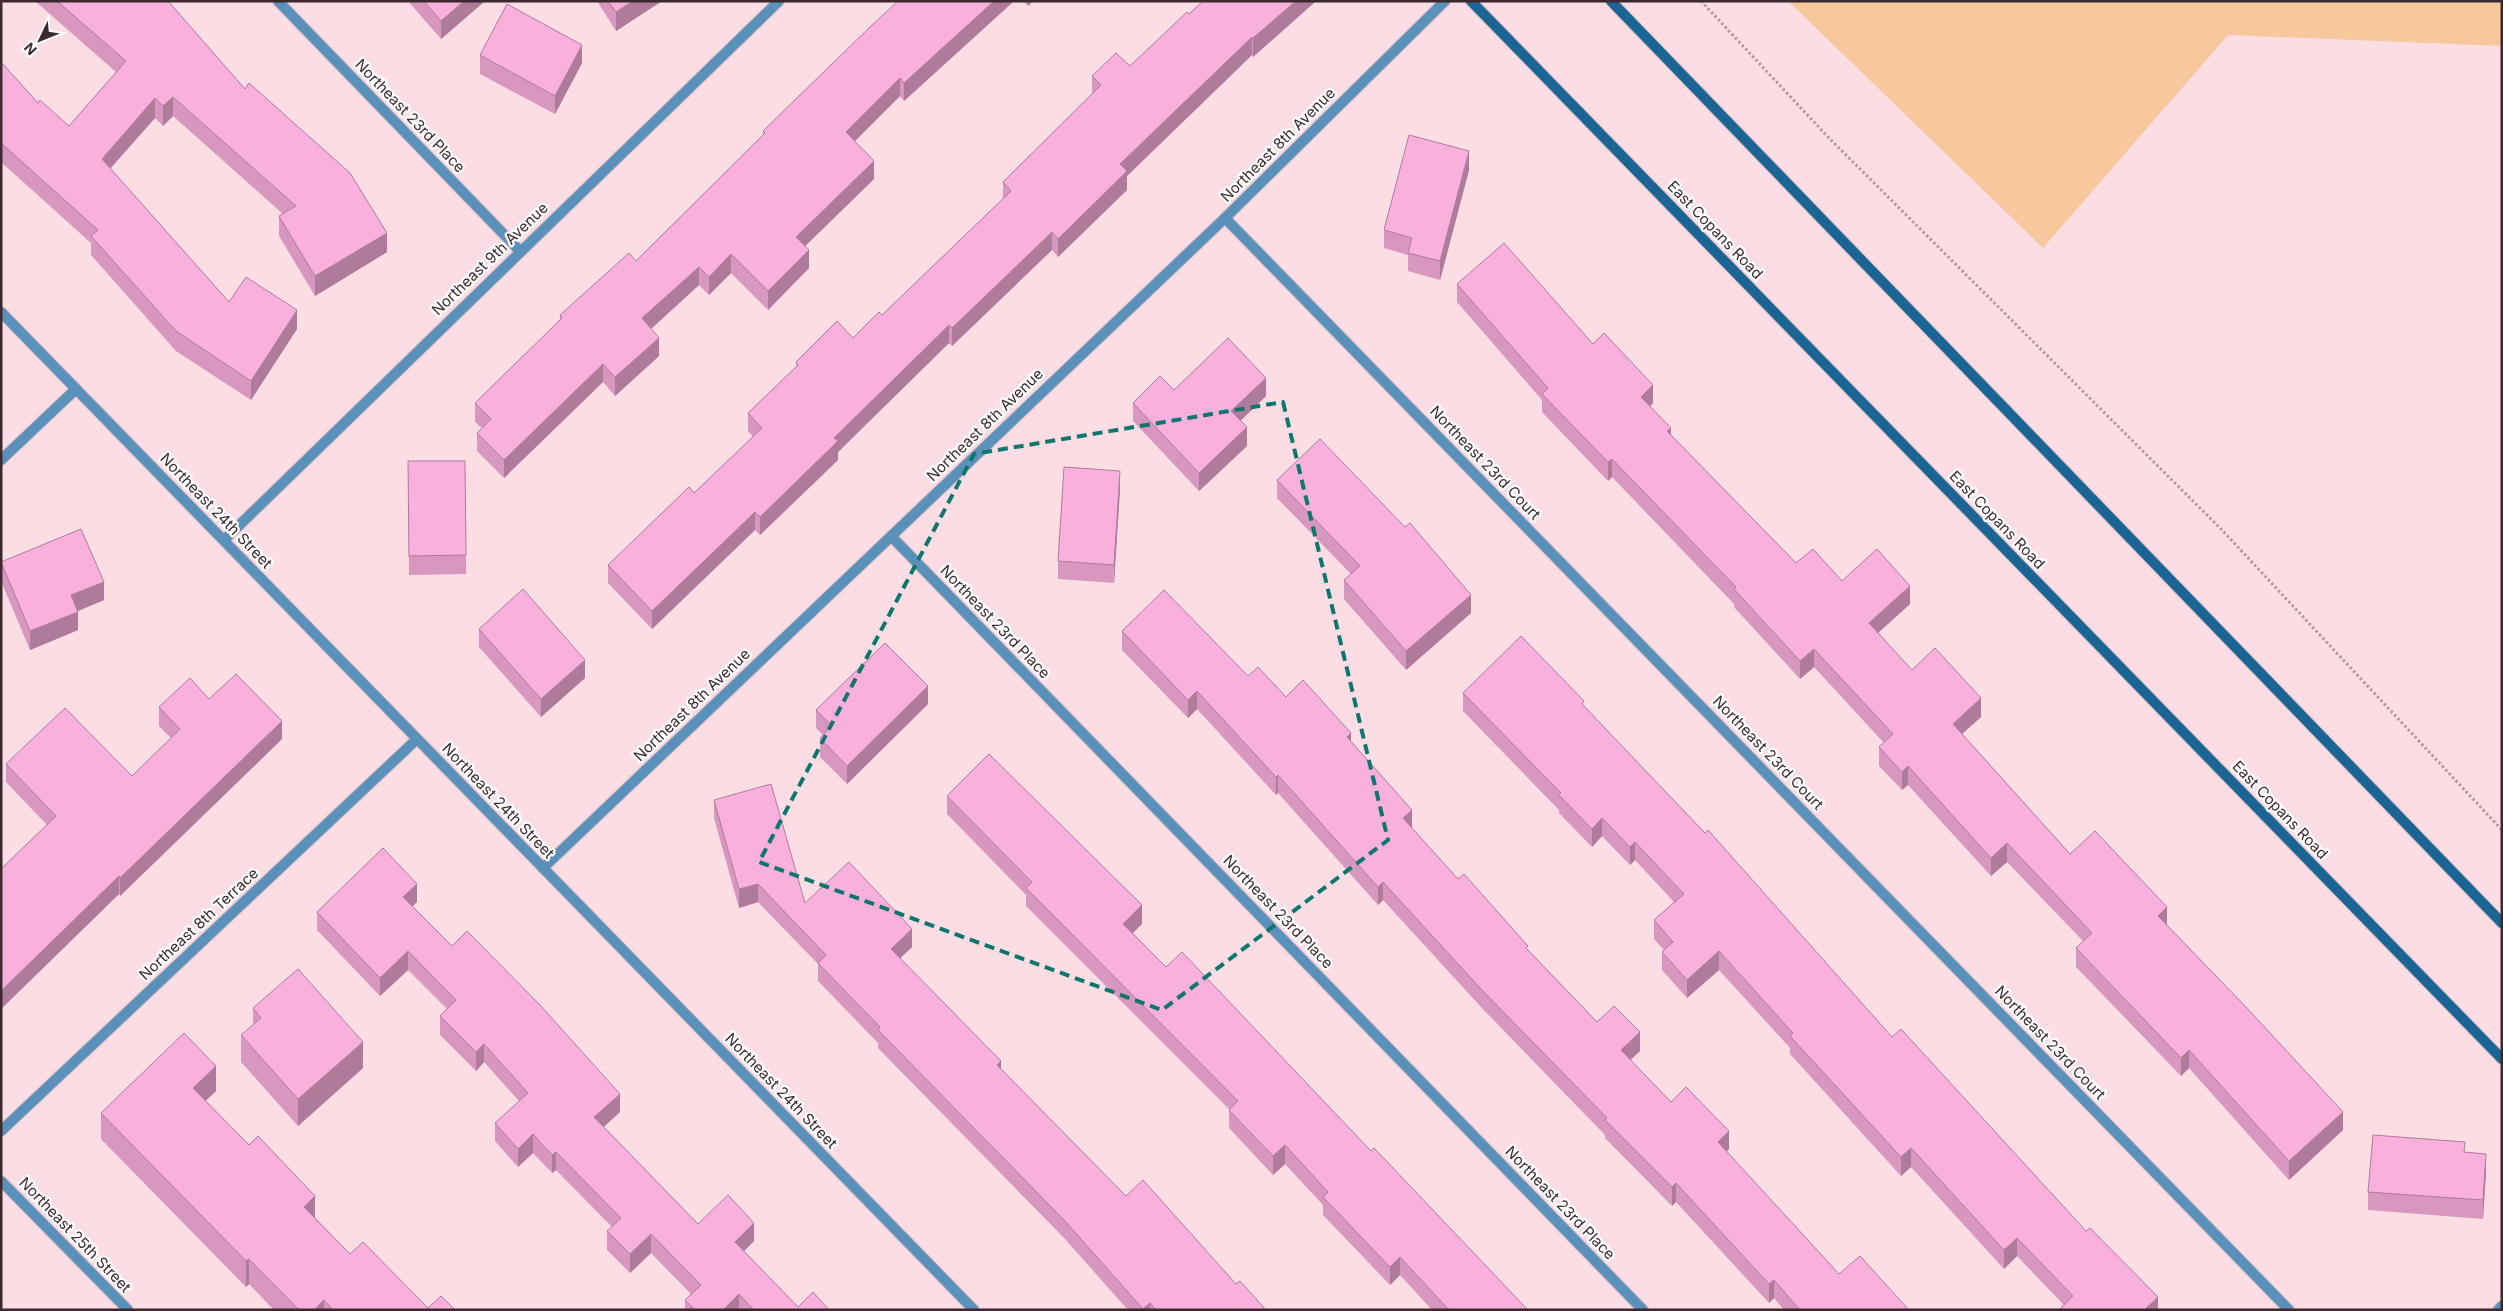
<svg xmlns="http://www.w3.org/2000/svg" width="2503" height="1311" viewBox="0 0 2503 1311" font-family="Inter,sans-serif">
<rect width="100%" height="100%" fill="#fcdde4"/>
<polygon fill="#f7c79e" points="1788,1 2502,1 2502,46 2228,35 2043,248"/>
<g fill="none" stroke-linecap="round" stroke-linejoin="round">
<g stroke="#d6b9bf" stroke-width="12">
<g id="minor">
<polyline points="278,1 520,251"/>
<polyline points="1225,218 2289,1310"/>
<polyline points="1,312 974,1310"/>
<polyline points="1,460 76,389"/>
<polyline points="891,536 1643,1310"/>
<polyline points="224,540 779,1"/>
<polyline points="543,868 1225,218 1445,1"/>
<polyline points="1,1131 417,739"/>
<polyline points="1,1181 128,1310"/>
<polyline points="2498,1310 2502,1306"/>
</g>
</g>
<g stroke="#d6b9bf" stroke-width="12">
<g id="secondary">
<polyline points="1471,1 2502,1059"/>
<polyline points="1611,1 2502,923"/>
</g>
</g>
<polyline stroke="#b3999f" stroke-width="3" stroke-dasharray="2.5 2.5" stroke-linecap="butt" points="1701,1 1828,137 2221,529 2502,830"/>
<use href="#minor" stroke="#5991ba" stroke-width="10"/>
<use href="#secondary" stroke="#1a6594" stroke-width="10"/>
</g>
<g fill="#d797be">
<polygon points="35,1 168,1 387,252 315,296 279,236 279,216 283,214 173,116 163,126 155,118 110,168 229,302 297,329 251,400 176,351 91,255 91,243 1,162 1,62 38,103 69,126 116,72"/>
<polygon points="408,1 485,1 441,39"/>
<polygon points="597,1 662,1 616,31"/>
<polygon points="1014,1 904,101 900,96 855,141 874,179 805,246 809,268 768,310 731,273 709,295 699,285 651,329 659,356 615,396 603,382 504,478 477,451 477,433 482,428 475,422 475,403 560,320 560,315 636,261 763,135 763,131"/>
<polygon points="1023,1 1033,1 1028,6"/>
<polygon points="1203,1 1316,1 1253,57 1252,55 1127,176 1127,190 1058,257 1052,250 952,346 949,343 838,452 838,460 760,535 755,530 652,629 608,583 608,565 694,493 753,437 748,431 748,413 796,367 796,362 853,338 882,315 1003,199 1003,182 1092,94 1092,76 1130,66"/>
<polygon points="480,55 582,63 555,114 480,74"/>
<polygon points="1469,170 1440,280 1408,271 1408,255 1384,248 1384,230"/>
<polygon points="1457,284 1593,344 1653,403 1650,407 1671,435 1796,563 1842,581 1910,604 1878,633 1912,670 1981,717 1962,734 2070,854 2167,925 2343,1130 2289,1180 2189,1068 2181,1076 2076,967 2076,948 2083,941 2007,862 1991,876 1908,785 1902,790 1879,766 1879,747 1884,743 1814,667 1800,679 1734,607 1734,604 1612,477 1608,481 1542,412 1542,400 1457,302"/>
<polygon points="1174,390 1266,396 1240,421 1247,446 1199,491 1133,421 1133,403"/>
<polygon points="408,461 466,555 466,574 409,575"/>
<polygon points="1277,480 1405,527 1471,613 1406,670 1344,599 1344,580 1351,574 1277,498"/>
<polygon points="1120,489 1114,583 1058,579 1058,561"/>
<polygon points="1,562 104,600 77,611 78,630 30,650 1,581"/>
<polygon points="479,629 585,678 541,717 479,647"/>
<polygon points="1122,631 1248,676 1286,697 1351,742 1412,828 1458,879 1528,950 1597,1022 1640,1051 1630,1060 1671,1102 1729,1149 1726,1152 1839,1274 1909,1310 1784,1310 1774,1298 1769,1303 1676,1202 1672,1206 1605,1138 1605,1135 1481,1007 1383,900 1378,905 1278,793 1276,795 1197,709 1188,718 1122,650"/>
<polygon points="1463,693 1584,706 1892,1037 2158,1310 2064,1305 2017,1256 2004,1269 1911,1167 1901,1176 1790,1054 1790,1048 1719,970 1687,998 1662,970 1662,952 1664,950 1654,939 1654,920 1674,902 1635,860 1630,865 1602,836 1592,847 1559,813 1559,810 1463,711"/>
<polygon points="209,699 282,739 120,896 119,894 1,1009 1,869 47,825 6,782 6,764 132,776 171,738 159,726 159,707"/>
<polygon points="928,704 847,784 820,757 820,738 823,735 816,728 816,710"/>
<polygon points="947,796 1142,924 1133,933 1166,967 1371,1151 1528,1310 1432,1310 1400,1275 1390,1285 1323,1215 1323,1205 1285,1164 1273,1175 1229,1128 1229,1109 1026,906 1026,895 947,814"/>
<polygon points="714,800 805,903 912,947 900,958 1001,1069 1126,1196 1236,1284 1266,1310 1128,1310 1065,1239 878,1048 878,1043 818,981 818,964 758,902 739,908 714,818"/>
<polygon points="417,902 412,907 620,1112 604,1127 698,1224 754,1241 744,1251 798,1307 829,1310 685,1310 685,1300 691,1294 651,1253 630,1273 607,1250 607,1231 612,1227 556,1170 552,1173 533,1153 518,1167 495,1141 495,1123 519,1101 484,1062 476,1071 440,1035 440,1016 447,1009 408,970 380,996 317,930 317,912"/>
<polygon points="253,1008 363,1068 298,1126 241,1062 241,1035 253,1025"/>
<polygon points="216,1091 205,1101 315,1218 350,1254 428,1308 455,1310 274,1310 249,1284 246,1287 101,1139 101,1113"/>
<polygon points="2465,1152 2486,1172 2483,1219 2368,1210 2368,1192"/>
</g>
<g fill="#af7b9b">
<polygon points="464,1 485,1 441,39 441,21"/>
<polygon points="633,1 662,1 616,31 616,12"/>
<polygon points="994,1 1014,1 904,101 904,83"/>
<polygon points="1028,1 1033,1 1028,6"/>
<polygon points="1296,1 1316,1 1253,57 1253,38"/>
<polygon points="1252,37 1252,55 1127,176 1127,190 1058,257 1058,239 1120,164"/>
<polygon points="582,45 582,63 555,114 555,96"/>
<polygon points="900,78 900,96 846,150 846,132"/>
<polygon points="173,97 173,116 163,126 163,106"/>
<polygon points="155,98 155,118 102,178 102,159"/>
<polygon points="1469,151 1469,170 1440,280 1440,261"/>
<polygon points="874,161 874,179 796,255 796,237"/>
<polygon points="1052,232 1052,250 952,346 952,328"/>
<polygon points="387,233 387,252 315,296 315,276"/>
<polygon points="809,250 809,268 768,310 768,291"/>
<polygon points="731,254 731,273 709,295 709,277"/>
<polygon points="699,267 699,285 642,337 642,318"/>
<polygon points="297,310 297,329 251,400 251,381"/>
<polygon points="949,325 949,343 838,452 838,460 760,535 760,517 834,438"/>
<polygon points="659,338 659,356 615,396 615,377"/>
<polygon points="603,364 603,382 504,478 504,460"/>
<polygon points="1266,378 1266,396 1231,430 1231,411"/>
<polygon points="1653,385 1653,403 1641,415 1641,397"/>
<polygon points="1247,427 1247,446 1199,491 1199,473"/>
<polygon points="1671,428 1671,446 1667,431"/>
<polygon points="1612,459 1612,477 1608,481 1608,462"/>
<polygon points="1120,471 1120,489 1114,583 1114,565"/>
<polygon points="755,512 755,530 652,629 652,611"/>
<polygon points="104,582 104,600 71,614 71,595"/>
<polygon points="1910,586 1910,604 1869,641 1869,623"/>
<polygon points="1471,595 1471,613 1406,670 1406,651"/>
<polygon points="78,612 78,630 30,650 30,631"/>
<polygon points="1814,649 1814,667 1800,679 1800,661"/>
<polygon points="585,660 585,678 541,717 541,699"/>
<polygon points="928,686 928,704 847,784 847,766"/>
<polygon points="1197,691 1197,709 1188,718 1188,700"/>
<polygon points="1981,698 1981,717 1953,742 1953,724"/>
<polygon points="282,721 282,739 120,896 120,878"/>
<polygon points="1351,733 1351,751 1347,737"/>
<polygon points="1908,766 1908,785 1902,790 1902,772"/>
<polygon points="1278,775 1278,793 1276,795 1276,777"/>
<polygon points="1412,810 1412,828 1403,818"/>
<polygon points="1602,818 1602,836 1592,847 1592,829"/>
<polygon points="1635,842 1635,860 1630,865 1630,847"/>
<polygon points="2007,843 2007,862 1991,876 1991,858"/>
<polygon points="119,876 119,894 1,1009 1,991"/>
<polygon points="1383,882 1383,900 1378,905 1378,887"/>
<polygon points="417,884 417,902 403,915 403,897"/>
<polygon points="758,884 758,902 739,908 739,889"/>
<polygon points="1142,905 1142,924 1123,942 1123,924"/>
<polygon points="2167,907 2167,926 2158,916"/>
<polygon points="912,929 912,947 891,967 891,949"/>
<polygon points="408,951 408,970 380,996 380,978"/>
<polygon points="1719,951 1719,970 1687,998 1687,980"/>
<polygon points="1640,1032 1640,1051 1621,1069 1621,1050"/>
<polygon points="363,1042 363,1068 298,1126 298,1099"/>
<polygon points="484,1044 484,1062 476,1071 476,1052"/>
<polygon points="2189,1050 2189,1068 2181,1076 2181,1058"/>
<polygon points="1001,1061 1001,1079 997,1065"/>
<polygon points="216,1066 216,1091 193,1113 193,1088"/>
<polygon points="620,1094 620,1112 594,1135 594,1117"/>
<polygon points="2343,1112 2343,1130 2289,1180 2289,1161"/>
<polygon points="1729,1131 1729,1149 1718,1160 1718,1142"/>
<polygon points="533,1134 533,1153 518,1167 518,1149"/>
<polygon points="1285,1145 1285,1164 1273,1175 1273,1156"/>
<polygon points="1911,1148 1911,1167 1901,1176 1901,1157"/>
<polygon points="556,1152 556,1170 552,1173 552,1155"/>
<polygon points="2486,1154 2486,1172 2483,1219 2483,1200"/>
<polygon points="1676,1183 1676,1202 1672,1206 1672,1187"/>
<polygon points="315,1196 315,1221 304,1207"/>
<polygon points="754,1223 754,1241 735,1260 735,1242"/>
<polygon points="651,1234 651,1253 630,1273 630,1254"/>
<polygon points="2017,1238 2017,1256 2004,1269 2004,1250"/>
<polygon points="1400,1257 1400,1275 1390,1285 1390,1267"/>
<polygon points="249,1259 249,1284 246,1287 246,1261"/>
<polygon points="1774,1280 1774,1298 1769,1303 1769,1284"/>
<polygon points="739,1294 739,1310 723,1310"/>
<polygon points="2158,1297 2158,1310 2144,1310"/>
<polygon points="324,1300 324,1310 314,1310"/>
<polygon points="1150,1303 1150,1310 1143,1310 1143,1309"/>
</g>
<g fill="#fab0dd" stroke="#af7b9b">
<polygon points="57,1 168,1 245,89 249,83 350,173 387,233 315,276 279,216 296,206 173,97 163,106 155,98 102,159 229,302 246,277 297,310 251,381 176,331 91,236 98,230 1,143 1,62 38,103 40,100 69,126 126,61"/>
<polygon points="424,1 464,1 441,21"/>
<polygon points="608,1 633,1 616,12"/>
<polygon points="898,1 994,1 904,83 900,78 846,132 874,161 796,237 809,250 768,291 731,254 709,277 699,267 642,318 659,338 615,377 603,364 504,460 477,433 491,419 475,403 562,318 560,315 629,253 636,261 765,133 763,131 870,27"/>
<polygon points="1203,1 1296,1 1253,38 1252,37 1120,164 1127,171 1058,239 1052,232 952,328 949,325 834,438 838,441 760,517 755,512 652,611 608,565 689,487 694,493 762,428 748,413 798,365 796,362 837,321 853,338 879,312 882,315 1011,191 1003,182 1101,85 1092,76 1116,53 1130,66 1187,12 1189,14"/>
<polygon points="507,4 582,45 555,96 480,55"/>
<polygon points="1409,135 1469,151 1440,261 1408,253 1412,238 1384,230"/>
<polygon points="1504,243 1593,344 1604,333 1653,385 1641,397 1671,428 1667,431 1796,563 1813,549 1842,581 1877,549 1910,586 1869,623 1912,670 1935,648 1981,698 1953,724 2070,854 2095,831 2167,907 2158,916 2246,1007 2343,1112 2289,1161 2189,1050 2181,1058 2076,948 2092,933 2007,843 1991,858 1908,766 1902,772 1879,747 1893,734 1814,649 1800,661 1734,589 1736,587 1612,459 1608,462 1542,394 1548,388 1457,284"/>
<polygon points="1228,338 1266,378 1231,411 1247,427 1199,473 1133,403 1160,376 1174,390"/>
<polygon points="1320,439 1405,527 1410,523 1471,595 1406,651 1344,580 1360,566 1277,480"/>
<polygon points="408,461 465,461 466,555 409,556"/>
<polygon points="1064,467 1120,471 1114,565 1058,561"/>
<polygon points="81,529 104,582 71,595 78,612 30,631 1,562"/>
<polygon points="523,589 585,660 541,699 479,629"/>
<polygon points="1164,590 1248,676 1258,667 1286,697 1303,680 1351,733 1347,737 1412,810 1403,818 1458,879 1464,874 1528,946 1526,948 1597,1022 1614,1006 1640,1032 1621,1050 1671,1102 1686,1087 1729,1131 1718,1142 1839,1274 1860,1256 1909,1310 1800,1310 1774,1280 1769,1284 1676,1183 1672,1187 1605,1120 1607,1118 1481,989 1383,882 1378,887 1278,775 1276,777 1197,691 1188,700 1122,631"/>
<polygon points="1521,636 1584,701 1582,704 1705,833 1708,830 1892,1037 1901,1029 2086,1231 2090,1228 2158,1297 2144,1310 2059,1310 2073,1296 2017,1238 2004,1250 1911,1148 1901,1157 1790,1036 1793,1033 1719,951 1687,980 1662,952 1673,942 1654,920 1684,894 1635,842 1630,847 1602,818 1592,829 1559,795 1561,793 1463,693"/>
<polygon points="885,643 928,686 847,766 820,738 832,726 816,710"/>
<polygon points="236,674 282,721 120,878 119,876 1,991 1,869 56,816 6,764 65,708 132,776 180,729 159,707 190,678 209,699"/>
<polygon points="989,754 1142,905 1123,924 1166,967 1182,952 1371,1151 1374,1148 1528,1310 1449,1310 1400,1257 1390,1267 1323,1197 1328,1192 1285,1145 1273,1156 1229,1110 1238,1101 1026,888 1032,882 947,796"/>
<polygon points="771,784 805,903 849,862 912,929 891,949 1001,1061 997,1065 1126,1196 1143,1180 1236,1284 1240,1281 1266,1310 1156,1310 1150,1303 1143,1309 1065,1221 878,1030 880,1027 818,963 826,955 758,884 739,889 714,800"/>
<polygon points="383,848 417,884 403,897 452,946 467,931 540,1005 620,1094 594,1117 698,1224 728,1195 754,1223 735,1242 798,1307 813,1292 829,1310 754,1310 739,1294 723,1310 695,1310 685,1300 701,1285 651,1234 630,1254 607,1231 621,1218 556,1152 552,1155 533,1134 518,1149 495,1123 528,1093 484,1044 476,1052 440,1016 456,1000 408,951 380,978 317,912"/>
<polygon points="298,969 363,1042 298,1099 241,1035 261,1018 253,1008"/>
<polygon points="184,1033 216,1066 193,1088 249,1145 258,1136 315,1196 304,1207 350,1254 363,1242 428,1308 441,1296 455,1310 333,1310 324,1300 314,1310 299,1310 249,1259 246,1261 101,1113"/>
<polygon points="2373,1135 2465,1142 2464,1152 2486,1154 2483,1200 2368,1192"/>
</g>
<path fill="none" stroke="#0f766e" stroke-width="4" stroke-dasharray="10 6" stroke-linejoin="round" d="M1283,402L1388,840L1162,1010L759,862L974,454Z"/>
<g text-anchor="middle" stroke-width="4.5" stroke-linejoin="round" paint-order="stroke">
<g font-size="15" fill="#3c292d" stroke="#fff">
<text transform="translate(410 116) rotate(46)" y="5">Northeast 23rd Place</text>
<text transform="translate(1278 145) rotate(-45)" y="5">Northeast 8th Avenue</text>
<text transform="translate(1715 230) rotate(46)" y="5">East Copans Road</text>
<text transform="translate(490 259) rotate(-44)" y="5">Northeast 9th Avenue</text>
<text transform="translate(985 425) rotate(-44)" y="5">Northeast 8th Avenue</text>
<text transform="translate(1485 463) rotate(46)" y="5">Northeast 23rd Court</text>
<text transform="translate(216 511) rotate(46)" y="5">Northeast 24th Street</text>
<text transform="translate(1997 520) rotate(46)" y="5">East Copans Road</text>
<text transform="translate(995 622) rotate(46)" y="5">Northeast 23rd Place</text>
<text transform="translate(692 705) rotate(-44)" y="5">Northeast 8th Avenue</text>
<text transform="translate(1768 753) rotate(46)" y="5">Northeast 23rd Court</text>
<text transform="translate(498 801) rotate(46)" y="5">Northeast 24th Street</text>
<text transform="translate(2280 810) rotate(46)" y="5">East Copans Road</text>
<text transform="translate(1278 912) rotate(46)" y="5">Northeast 23rd Place</text>
<text transform="translate(199 924) rotate(-43)" y="5">Northeast 8th Terrace</text>
<text transform="translate(2050 1043) rotate(46)" y="5">Northeast 23rd Court</text>
<text transform="translate(781 1091) rotate(46)" y="5">Northeast 24th Street</text>
<text transform="translate(1560 1203) rotate(46)" y="5">Northeast 23rd Place</text>
<text transform="translate(75 1235) rotate(46)" y="5">Northeast 25th Street</text>
</g>
</g>
<rect width="2503" height="1311" fill="none" stroke="#3c292d" stroke-width="5"/>
<g transform="translate(40 40) rotate(227)" stroke="#ffffff" stroke-width="4" paint-order="stroke">
<path d="M0-4L9 19L0 12L-9 19Z" fill="#3c292d"/>
<text y="-8" font-size="14" font-weight="bold" text-anchor="middle" fill="#3c292d">N</text>
</g>
</svg>
